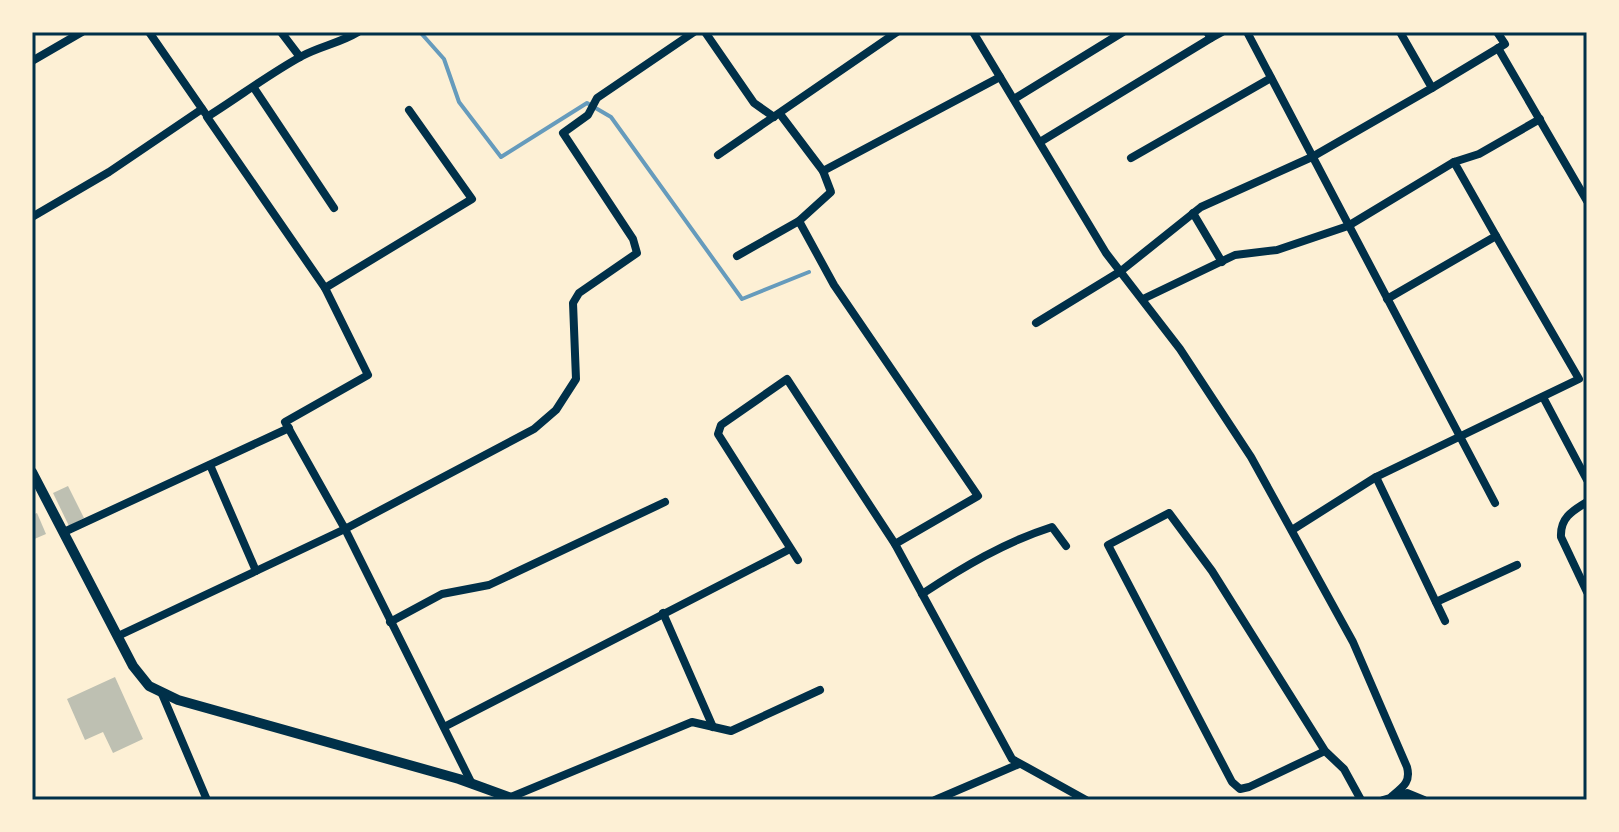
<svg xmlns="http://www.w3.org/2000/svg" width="1619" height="832" viewBox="0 0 1619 832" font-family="Roboto,sans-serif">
<rect width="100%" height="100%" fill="#fdf0d5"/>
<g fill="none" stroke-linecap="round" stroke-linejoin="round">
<polyline stroke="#669bbc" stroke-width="4" points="420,32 444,59 459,102 501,157 587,103 611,117 742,299 809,272"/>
</g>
<g fill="#bec0b2">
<polygon points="68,486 84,518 69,526 53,493"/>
<polygon points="37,513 46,534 32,540 32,515"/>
<polygon points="115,677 143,739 113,753 103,732 85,740 67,699"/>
</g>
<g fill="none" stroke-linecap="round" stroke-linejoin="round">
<g stroke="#003049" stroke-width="8">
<polyline points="149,32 205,113"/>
<polyline points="281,32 300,57"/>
<path d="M358,32C340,43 321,46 302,56C269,74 239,97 207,117L325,288L472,199L409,110"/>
<polyline points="705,32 754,103 774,117"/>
<path d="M973,32L1106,253L1180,349L1251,457L1353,642L1407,767C1411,782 1403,787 1392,796"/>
<polyline points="1247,32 1495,503"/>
<polyline points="1211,38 1222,32"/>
<polyline points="1498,48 1587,201"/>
<polyline points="32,61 82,32"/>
<polyline points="254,88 334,208"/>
<polyline points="1432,88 1505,44 1497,32"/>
<polyline points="1014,99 1123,32"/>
<polyline points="780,114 823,171 1000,77"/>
<polyline points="1040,142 1211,38 1207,32"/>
<polyline points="718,155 897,32"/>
<polyline points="1131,158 1271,78"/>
<polyline points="1193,213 1222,262"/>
<polyline points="32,217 109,172 202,109"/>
<polyline points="799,221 831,192 823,171"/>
<polyline points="737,256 799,221 834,285 978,496 895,544"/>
<polyline points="325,288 368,375 285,422 345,529 534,429 556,410 576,379 573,303 579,293 637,253 633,239 563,133 588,115 597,98 694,32"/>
<polyline points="1143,299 1235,255 1277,250 1348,226 1454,162"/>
<polyline points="1387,299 1496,236 1454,162 1479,154 1540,119"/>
<polyline points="1036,323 1121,271 1201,207 1312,157 1432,88 1400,32"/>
<polyline points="1543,397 1587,480"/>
<polyline points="210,465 256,571 345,529 472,784"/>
<polyline points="1376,477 1445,621"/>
<path d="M1587,502C1572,511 1560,518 1561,537L1587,592"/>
<polyline points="1292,530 1376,477 1579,379 1496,236"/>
<polyline points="64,532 289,428"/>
<polyline points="798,560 718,434 721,425 787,379 895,544 1012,759 1086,800"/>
<path d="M922,594C963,567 1005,542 1052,527L1066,546"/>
<polyline points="1436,602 1517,565"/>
<polyline points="663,613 713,727"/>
<polyline points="390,622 442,594 489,585 665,502"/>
<polyline points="118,636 256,571"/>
<polyline points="162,694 207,800"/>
<polyline points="444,727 790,549"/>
<polyline points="1325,751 1212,571 1169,513 1108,545 1232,782 1240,789 1249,787 1325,751 1344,769 1361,800"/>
<polyline points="511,797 692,722 731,731 820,690"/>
<polyline points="935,800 1019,764"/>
<polyline points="1383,800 1407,793 1424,800"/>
</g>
<polyline stroke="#003049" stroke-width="10" points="32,472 133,666 149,686 178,700 459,779 517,800"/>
</g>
<rect width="1619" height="832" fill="none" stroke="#fdf0d5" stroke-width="68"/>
<rect x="34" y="34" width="1551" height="764" fill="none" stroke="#003049" stroke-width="3"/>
</svg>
